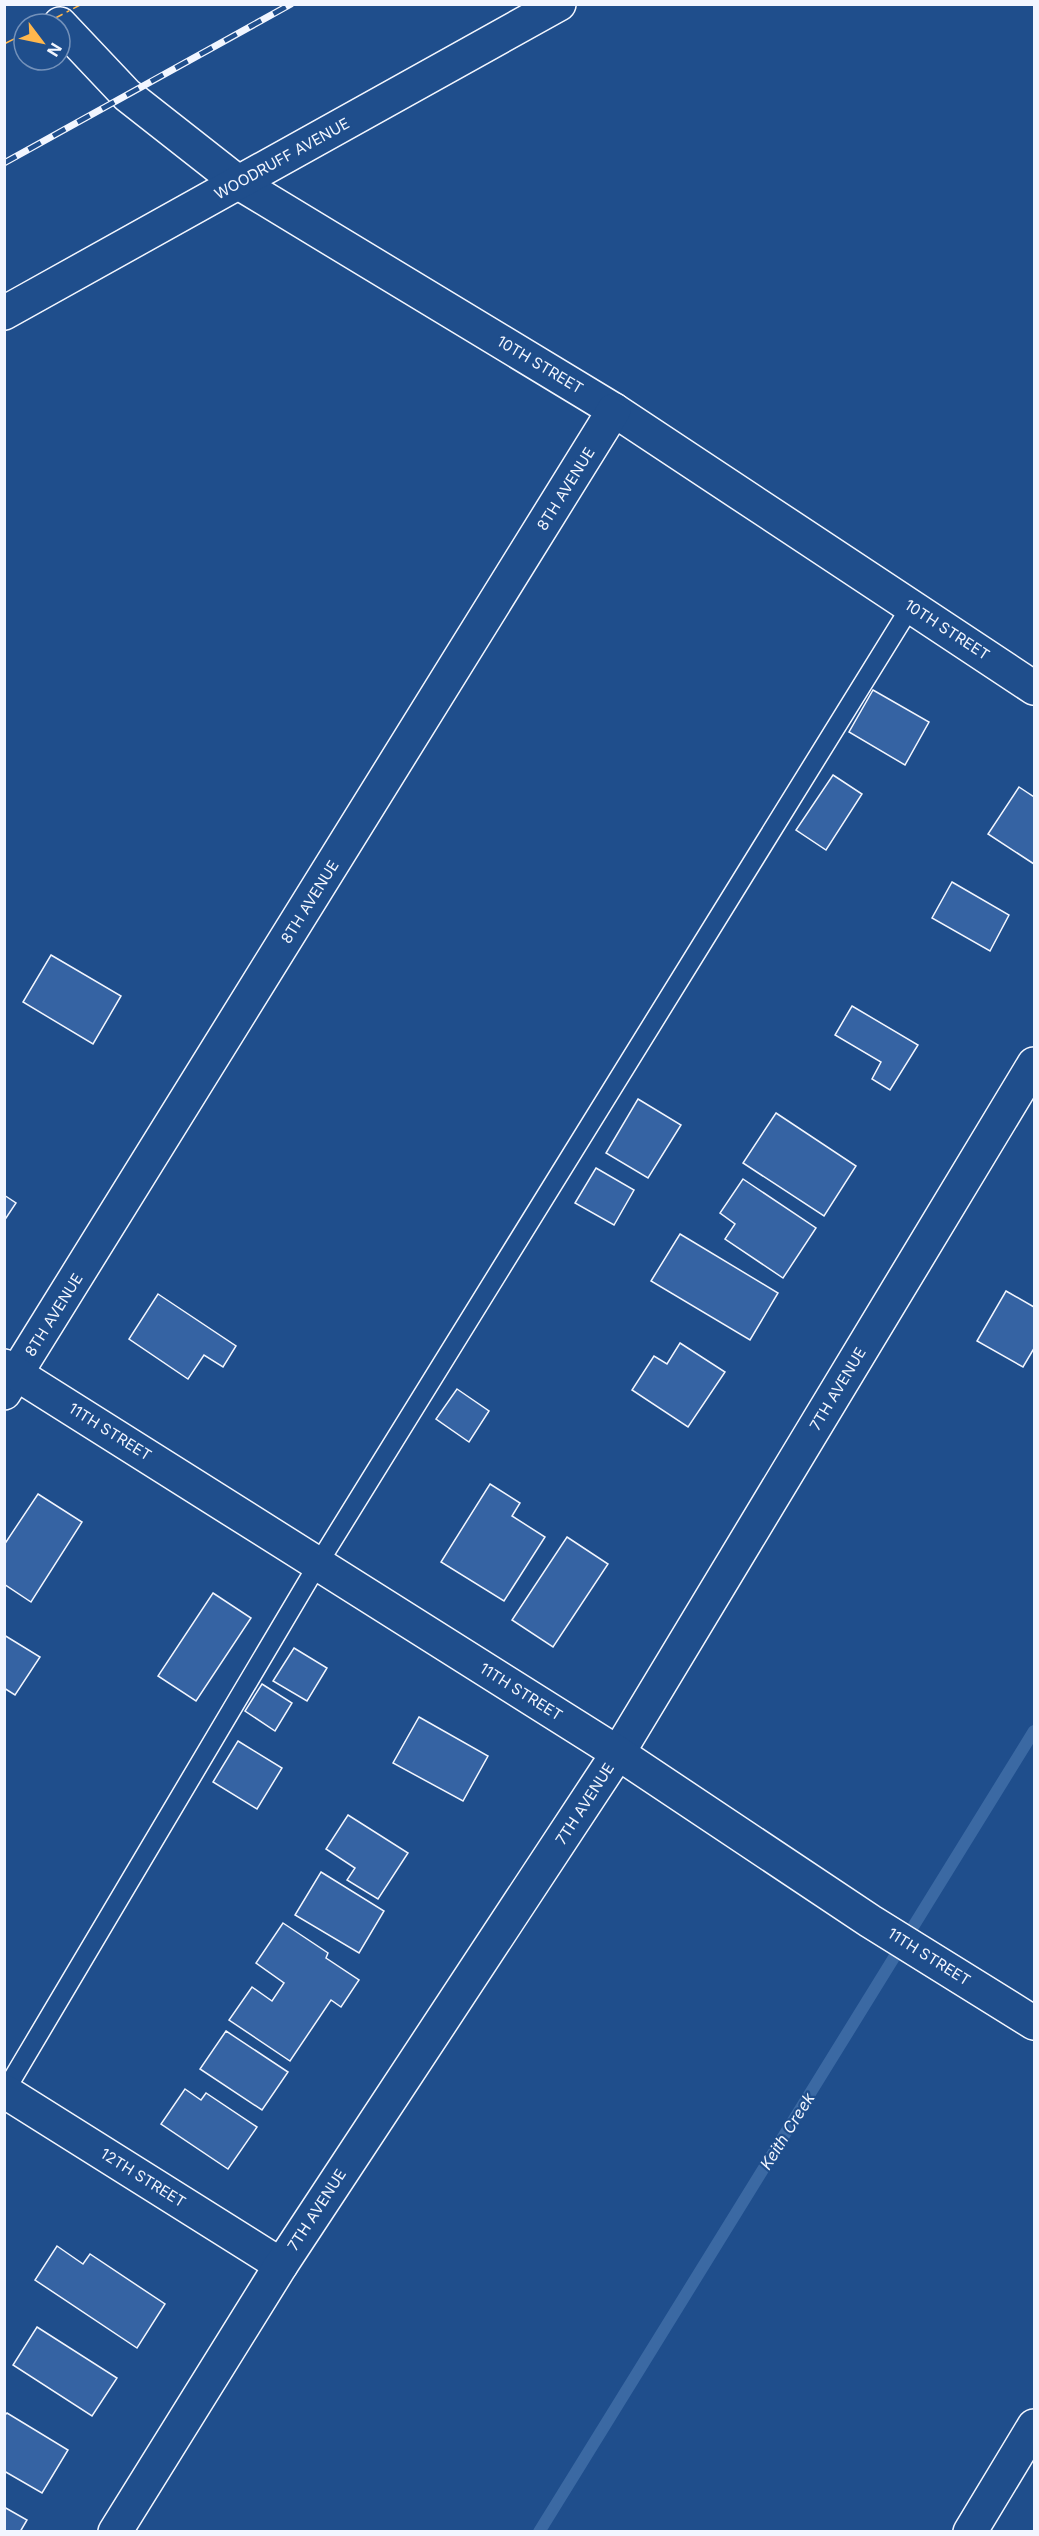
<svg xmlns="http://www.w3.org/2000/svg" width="1039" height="2536" viewBox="0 0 1039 2536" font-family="Inter,sans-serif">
<rect width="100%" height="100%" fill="#1f4e8c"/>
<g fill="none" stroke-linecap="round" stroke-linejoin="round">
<polyline stroke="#3b69a3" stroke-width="12" points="539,2532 1034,1731"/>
</g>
<g fill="#3563a3" stroke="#f2f6ff" stroke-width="1.5">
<polygon points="873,690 929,722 905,765 849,732"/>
<polygon points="833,775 862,794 826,850 796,830"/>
<polygon points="1019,787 1034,797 1034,864 988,834"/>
<polygon points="952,882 1009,915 990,951 932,918"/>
<polygon points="51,955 121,996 93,1044 23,1002"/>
<polygon points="852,1006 918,1045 890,1090 872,1079 881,1062 835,1035"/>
<polygon points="638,1099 681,1125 648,1178 606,1153"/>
<polygon points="776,1113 856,1166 824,1216 743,1163"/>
<polygon points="596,1168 634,1190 614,1225 575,1203"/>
<polygon points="743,1179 816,1228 783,1278 725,1239 735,1224 720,1213"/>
<polygon points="4,1195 16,1203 4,1221"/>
<polygon points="680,1234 778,1293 750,1340 651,1281"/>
<polygon points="1006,1291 1034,1307 1034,1351 1033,1350 1023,1367 977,1341"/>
<polygon points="158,1294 236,1346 223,1367 204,1355 188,1379 129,1339"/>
<polygon points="680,1343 725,1372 688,1427 632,1390 654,1356 667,1364"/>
<polygon points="457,1389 489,1411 469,1442 436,1419"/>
<polygon points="490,1484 520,1503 512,1516 545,1537 504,1601 441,1562"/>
<polygon points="38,1494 82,1522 31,1602 4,1584 4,1545"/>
<polygon points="567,1537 608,1564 553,1647 512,1620"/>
<polygon points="213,1593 251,1618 196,1701 158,1676"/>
<polygon points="4,1635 40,1657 15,1695 4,1688"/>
<polygon points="294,1648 327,1668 307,1701 273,1681"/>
<polygon points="262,1684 292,1703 275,1731 245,1711"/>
<polygon points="419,1717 488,1756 463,1801 393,1763"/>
<polygon points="238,1741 282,1768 257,1809 213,1782"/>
<polygon points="348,1815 408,1853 378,1899 347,1880 355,1868 326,1849"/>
<polygon points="321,1872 384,1911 359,1953 295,1915"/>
<polygon points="283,1923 328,1953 326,1958 359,1980 341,2007 331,2000 290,2061 229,2020 252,1987 272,2001 284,1983 256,1963"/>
<polygon points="226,2031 288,2072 262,2110 200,2069"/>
<polygon points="185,2089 201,2100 206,2093 257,2127 228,2169 161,2124"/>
<polygon points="57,2246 83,2264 90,2254 165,2304 137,2348 35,2280"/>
<polygon points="37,2327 117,2378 92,2416 13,2365"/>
<polygon points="7,2413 68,2450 42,2493 4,2471 4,2416"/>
<polygon points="4,2507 27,2520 20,2532 4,2532"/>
</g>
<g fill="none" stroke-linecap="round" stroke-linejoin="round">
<g stroke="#f2f6ff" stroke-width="21">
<polyline id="lane" points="4,2093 318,1564 911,606"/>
</g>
<g stroke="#f2f6ff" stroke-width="36">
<g id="street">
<polyline points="60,24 127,95 239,183 614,410 1034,688"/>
<polyline points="4,313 559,4"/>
<polyline points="4,1393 614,410"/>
<polyline points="4,2091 281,2265"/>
<polyline points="115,2532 281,2265 618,1753 1034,1064"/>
<polyline points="970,2532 1034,2426"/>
</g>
</g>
<g stroke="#f2f6ff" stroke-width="36">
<polyline id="secondary" points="4,1366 618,1753 870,1921 1034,2023"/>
</g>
<use href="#lane" stroke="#1f4e8c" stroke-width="18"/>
<use href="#street" stroke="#1f4e8c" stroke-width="33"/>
<use href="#secondary" stroke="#1f4e8c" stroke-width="33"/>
<g stroke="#f2f6ff" stroke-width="7">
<polyline id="rail" points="4,163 291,4"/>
</g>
<use href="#rail" stroke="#1f4e8c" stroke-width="4.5" stroke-dasharray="14" stroke-linecap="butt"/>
<g stroke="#ffb74d" stroke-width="1.5" stroke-dasharray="21 4.5 3 4.5" stroke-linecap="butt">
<polyline points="44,24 82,4"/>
<polyline points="4,44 24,34"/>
</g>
</g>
<g text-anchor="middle" stroke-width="4.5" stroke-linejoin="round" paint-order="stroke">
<g font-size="15" fill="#f2f6ff" stroke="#1f4e8c">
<text transform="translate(282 159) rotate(-29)" y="5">WOODRUFF AVENUE</text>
<text transform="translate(540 365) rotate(31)" y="5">10TH STREET</text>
<text transform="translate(566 489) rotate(-58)" y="5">8TH AVENUE</text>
<text transform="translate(947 630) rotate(33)" y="5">10TH STREET</text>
<text transform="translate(310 902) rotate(-58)" y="5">8TH AVENUE</text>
<text transform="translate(54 1315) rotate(-58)" y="5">8TH AVENUE</text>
<text transform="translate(838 1389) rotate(-59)" y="5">7TH AVENUE</text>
<text transform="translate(110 1432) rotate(32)" y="5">11TH STREET</text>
<text transform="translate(521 1692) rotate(32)" y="5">11TH STREET</text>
<text transform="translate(585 1804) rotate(-57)" y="5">7TH AVENUE</text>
<text transform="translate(929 1957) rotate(32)" y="5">11TH STREET</text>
<text transform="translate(143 2178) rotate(32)" y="5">12TH STREET</text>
<text transform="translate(317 2210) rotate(-57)" y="5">7TH AVENUE</text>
</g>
<g font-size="16" font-style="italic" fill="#f2f6ff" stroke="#1f4e8c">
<text transform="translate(787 2131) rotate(-58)" y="6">Keith Creek</text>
</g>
</g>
<rect width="1039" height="2536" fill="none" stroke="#f2f6ff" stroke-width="12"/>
<g transform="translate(42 42) rotate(122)"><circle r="28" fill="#1f4e8c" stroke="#7391ba" stroke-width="1.5"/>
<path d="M0-4.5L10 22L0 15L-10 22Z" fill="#ffb74d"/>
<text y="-9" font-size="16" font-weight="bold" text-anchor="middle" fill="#f2f6ff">N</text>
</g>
</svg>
